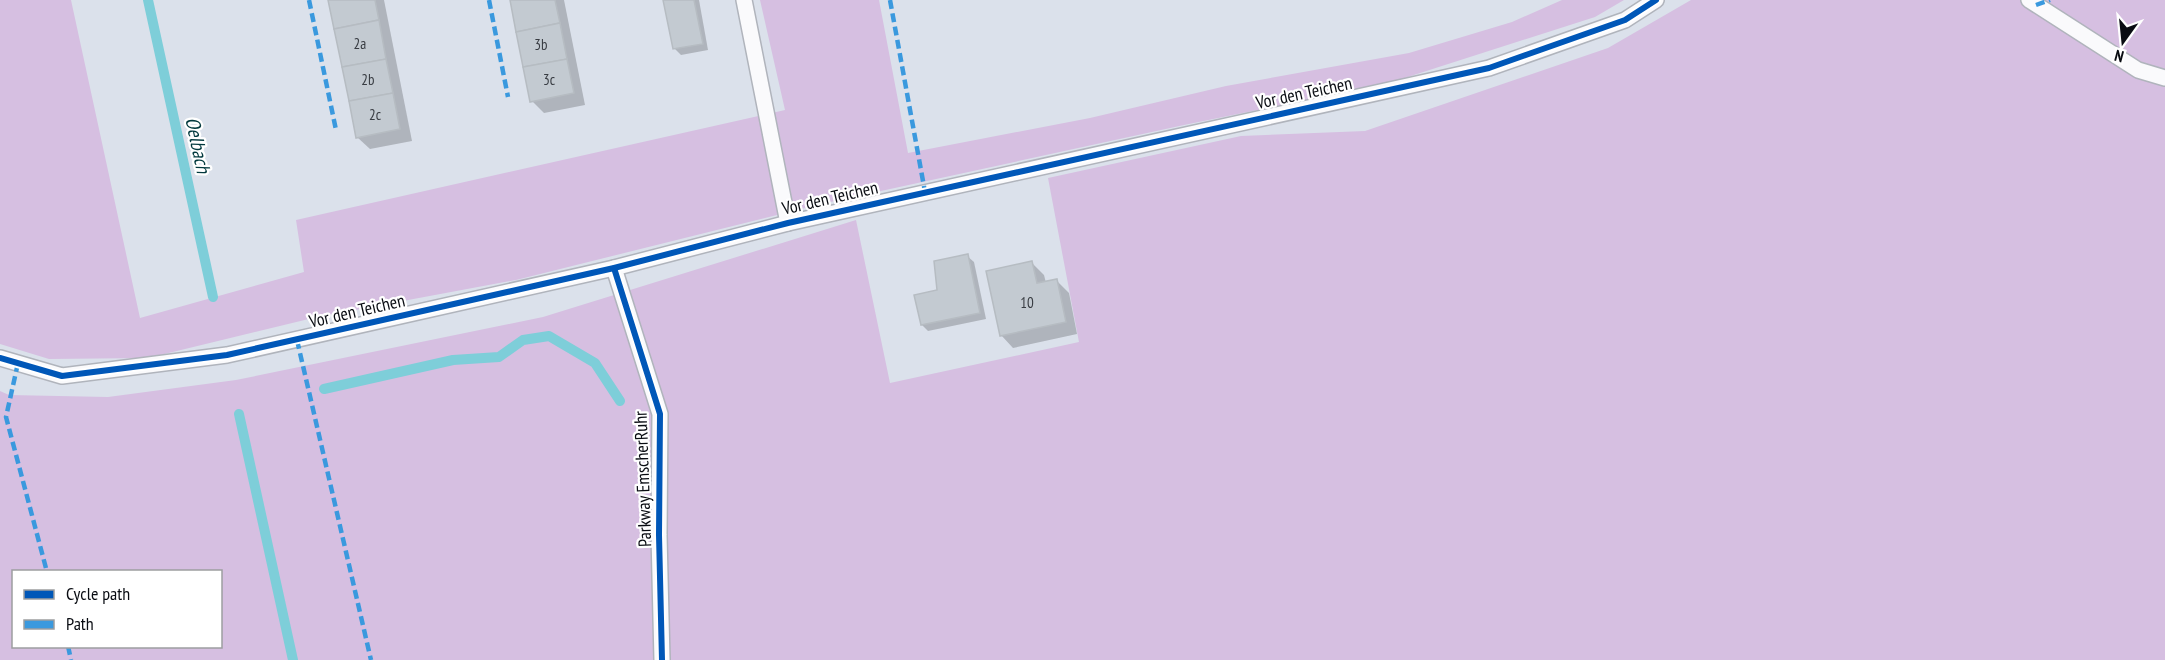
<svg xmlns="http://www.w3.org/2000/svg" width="2165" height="660" viewBox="0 0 2165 660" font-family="'PT Sans Narrow',sans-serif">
<rect width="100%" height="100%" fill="#dbe1eb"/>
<g fill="#d6bfe1" fill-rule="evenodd">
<polygon points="0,0 71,0 140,318 304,272 296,220 785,110 760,0 879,0 908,153 1090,118 1226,86 1409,53 1512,22 1562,0 1624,0 1595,17 1389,83 1184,125 821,204 516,280 317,317 148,358 49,359 0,344"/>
<path d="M1691,0H2165V660H0V391L9,395L108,397L236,380L543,317L856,220L890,383L1079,342L1048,178L1241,136L1365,131L1608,48ZM14,572H220V646H14Z"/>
</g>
<g fill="#0003">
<polygon points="330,0 384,0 412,141 370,149 357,137"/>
<polygon points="511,0 564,0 585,105 544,113 532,101"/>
<polygon points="665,0 699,0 708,50 681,55 675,49"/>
<polygon points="967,256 974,262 986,319 928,331 922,325 939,292"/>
<polygon points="1032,263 1044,275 1046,283 1057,281 1069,293 1077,334 1013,348 1001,335"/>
</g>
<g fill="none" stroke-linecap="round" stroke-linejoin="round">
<g stroke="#7eced9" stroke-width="10">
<polyline points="148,0 213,297"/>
<polyline points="324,389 453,360 499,357 523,340 549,336 595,363 620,401"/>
<polyline points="239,414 293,660"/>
</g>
</g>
<g fill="#c3cad1" stroke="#b6bcc2" stroke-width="1.5">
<polygon points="328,0 375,0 379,20 334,29"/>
<polygon points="510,0 555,0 560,23 516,32"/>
<polygon points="663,0 694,0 703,44 673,49"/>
<polygon points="379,20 386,59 342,67 334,29"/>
<polygon points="560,23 567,59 523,67 516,32"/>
<polygon points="386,59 393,93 349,101 342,67"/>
<polygon points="567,59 574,93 530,102 523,67"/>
<polygon points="393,93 400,129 356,138 349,101"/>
<polygon points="968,254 980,313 921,325 914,295 937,290 934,261"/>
<polygon points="1032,261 1037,283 1057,279 1066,322 1000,336 986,271"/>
</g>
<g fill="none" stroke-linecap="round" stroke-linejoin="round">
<g stroke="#b0b4bc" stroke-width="18">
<g id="service">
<polyline points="744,0 788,223"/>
<polyline points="2029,0 2138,70 2165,78"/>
<polyline points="614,268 660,414 659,535 662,660"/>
<polyline points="0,358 62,376 227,355 614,268 788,223 1489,68 1625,20 1656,0"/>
</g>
</g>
<use href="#service" stroke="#fafafc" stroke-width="15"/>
<g stroke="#3a99de" stroke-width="4.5" stroke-dasharray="9 4.5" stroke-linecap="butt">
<polyline points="309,0 336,130"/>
<polyline points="489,0 508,97"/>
<polyline points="890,0 925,192"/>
<polyline points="2036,5 2050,0"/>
<polyline points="297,340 371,660"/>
<polyline points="18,363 6,417 47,572"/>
<polyline points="68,646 71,660"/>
</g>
<g stroke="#fff" stroke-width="10">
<g id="cycleway">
<polyline points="614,268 660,414 659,535 662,660"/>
<polyline points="0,358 62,376 227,355 614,268 788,223 1489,68 1625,20 1656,0"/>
</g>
</g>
<use href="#cycleway" stroke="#0057b8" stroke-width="6"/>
</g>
<g text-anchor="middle" stroke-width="4.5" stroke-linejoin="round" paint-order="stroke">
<g font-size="15" fill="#383c42">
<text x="360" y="49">2a</text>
<text x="541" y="50">3b</text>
<text x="368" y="85">2b</text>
<text x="549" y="85">3c</text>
<text x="375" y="120">2c</text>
<text x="1027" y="308">10</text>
</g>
<g font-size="18" fill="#090c12" stroke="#fff">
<text transform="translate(1304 93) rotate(-12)" y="6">Vor den Teichen</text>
<text transform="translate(830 198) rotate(-13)" y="6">Vor den Teichen</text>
<text transform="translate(357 311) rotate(-13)" y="6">Vor den Teichen</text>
<text transform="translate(643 479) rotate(-92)" y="6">Parkway EmscherRuhr</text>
</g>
<g font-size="20" font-style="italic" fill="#01383d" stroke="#fff">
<text transform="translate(198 145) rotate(78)" y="7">Oelbach</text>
</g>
</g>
<rect x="12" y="570" width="210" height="78" fill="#ffffff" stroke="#9d9ea0" stroke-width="1.5"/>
<rect x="24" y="590" width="30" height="9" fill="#0057b8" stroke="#9d9ea0" stroke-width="1.5"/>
<text x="66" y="600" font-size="18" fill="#090c12">Cycle path</text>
<rect x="24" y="620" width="30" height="9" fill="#3a99de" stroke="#9d9ea0" stroke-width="1.5"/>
<text x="66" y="630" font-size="18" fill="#090c12">Path</text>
<g transform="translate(2123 42) rotate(195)" stroke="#ffffff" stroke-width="4.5" paint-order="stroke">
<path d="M0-4.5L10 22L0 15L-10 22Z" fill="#090c12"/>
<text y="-9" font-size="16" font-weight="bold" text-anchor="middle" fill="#090c12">N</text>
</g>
</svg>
